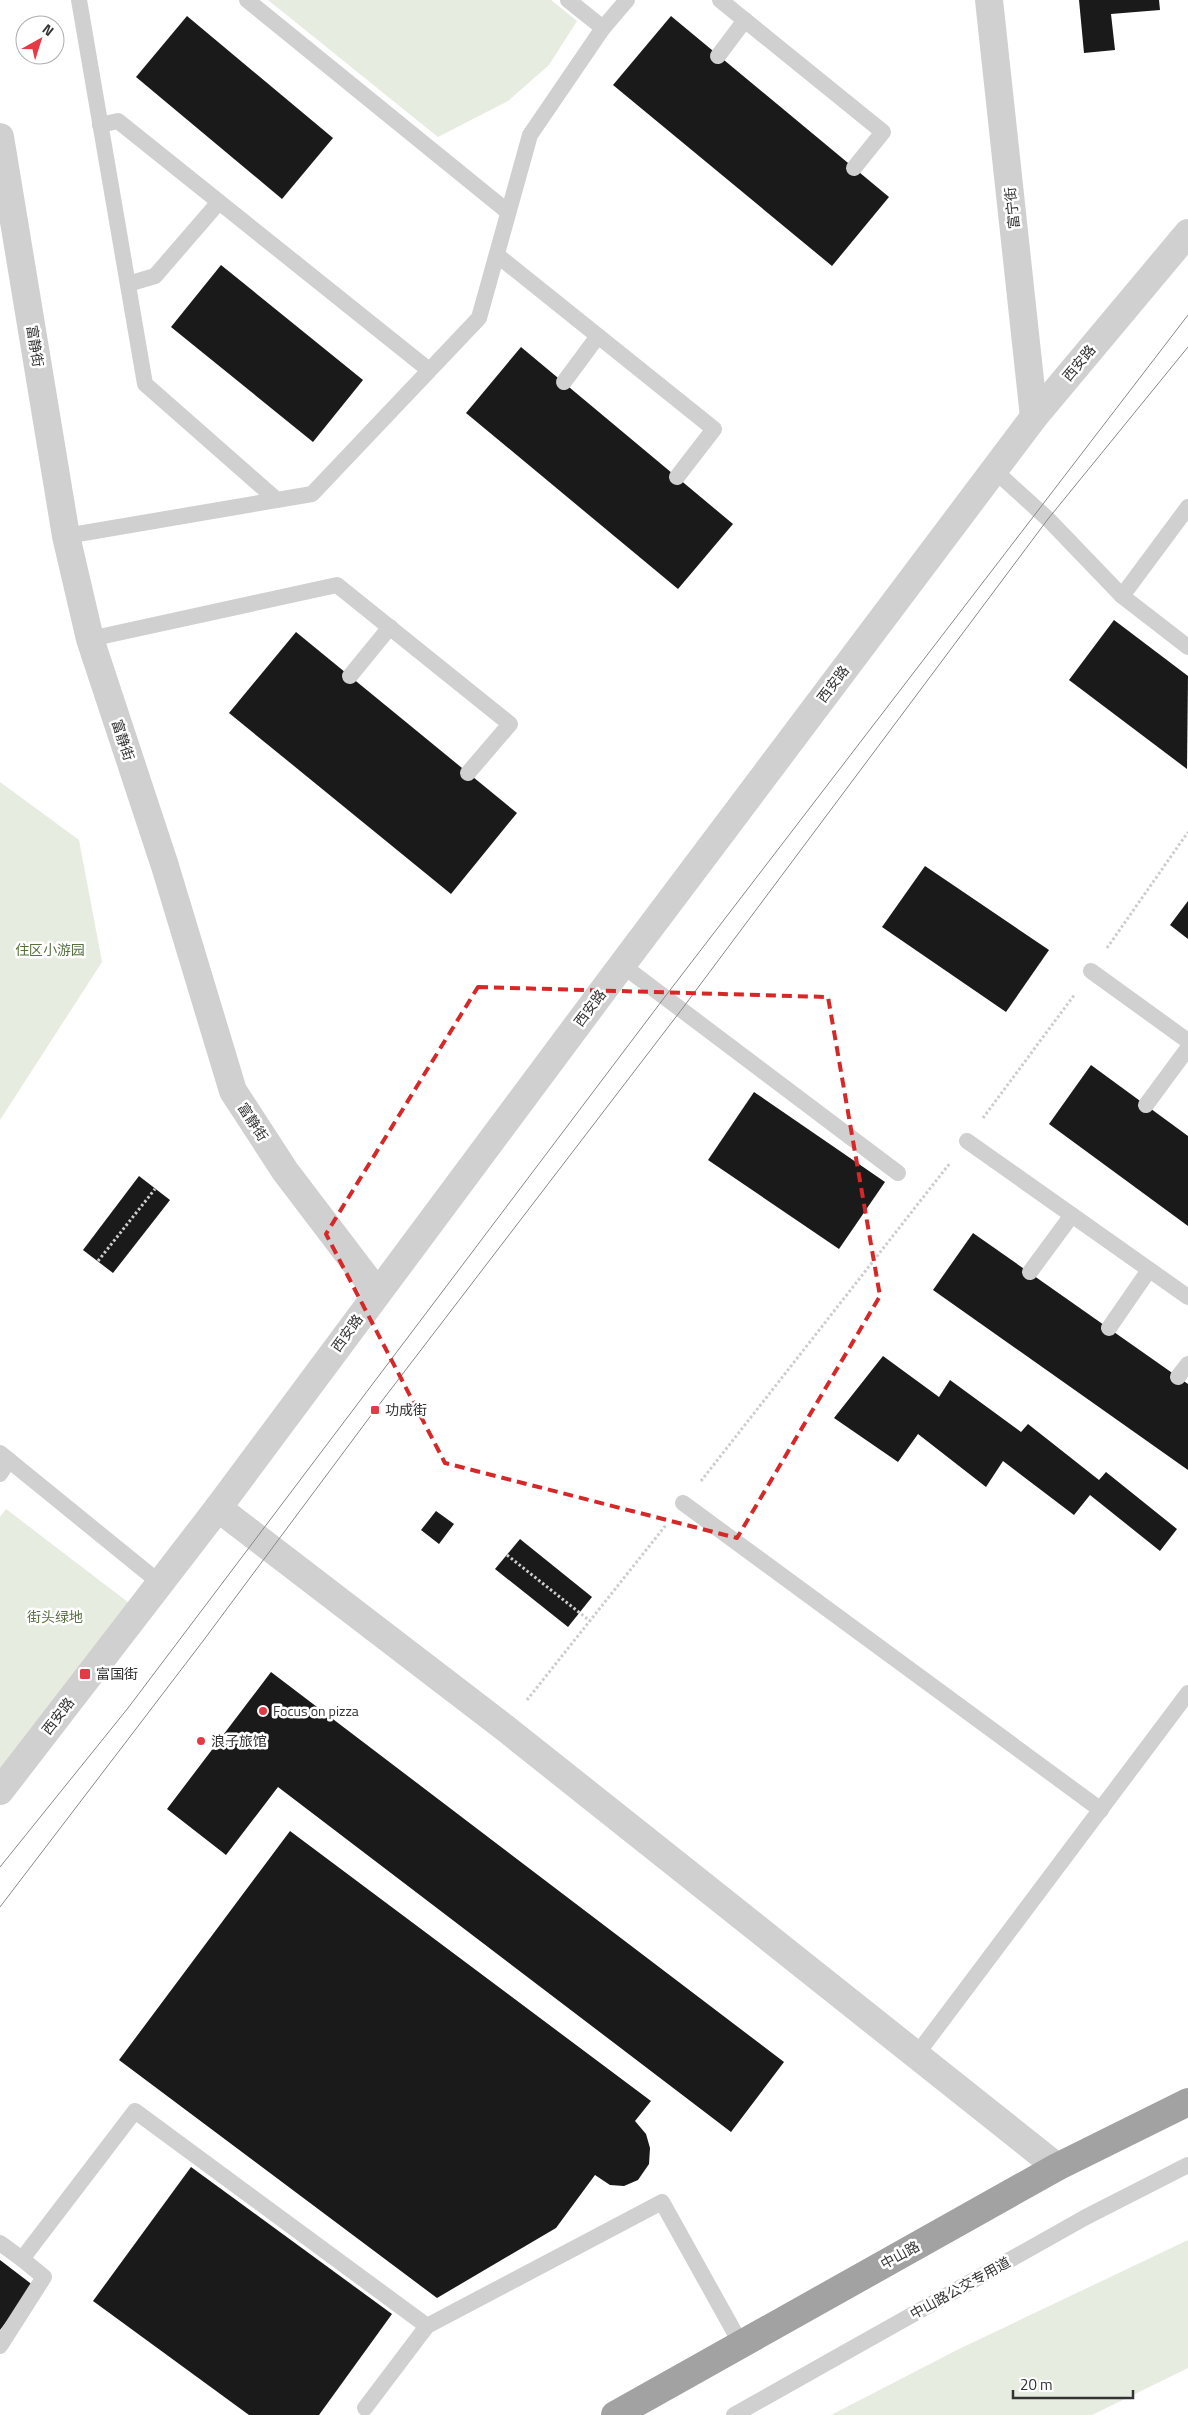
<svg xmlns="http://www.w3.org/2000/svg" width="1188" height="2415" viewBox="0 0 1188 2415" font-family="'Titillium Web','Noto Sans SC',sans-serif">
<rect width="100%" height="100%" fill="#fff"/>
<g fill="#e6ecdf">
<polygon points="268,0 551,0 577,21 549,65 508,101 438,137"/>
<polygon points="0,782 79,840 102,962 0,1120"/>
<polygon points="6,1509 133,1606 0,1777 0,1517"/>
<polygon points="1188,2240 1188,2368 1092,2415 831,2415 959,2349"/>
</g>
<g fill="#1a1a1a">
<polygon points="1079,0 1159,0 1160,10 1111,14 1115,50 1084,53"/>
<polygon points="187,16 333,138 282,199 136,77"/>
<polygon points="671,16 889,197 832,266 613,85"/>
<polygon points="221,265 363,380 313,442 171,327"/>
<polygon points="521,347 733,524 678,589 466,413"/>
<polygon points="1114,620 1188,676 1187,769 1069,680"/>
<polygon points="296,632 517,813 451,894 229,713"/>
<polygon points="925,866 1049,950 1006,1012 882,927"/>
<polygon points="1188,901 1188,939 1170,925"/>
<polygon points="1091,1065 1188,1136 1188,1226 1049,1124"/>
<polygon points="754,1092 885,1182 839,1249 708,1160"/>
<polygon points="139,1176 170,1200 113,1273 83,1250"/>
<polygon points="973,1233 1188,1384 1188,1470 933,1290"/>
<polygon points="883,1356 939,1397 950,1380 1021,1432 1028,1424 1099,1480 1106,1472 1177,1529 1160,1551 1090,1495 1074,1515 1003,1461 986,1487 918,1434 898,1462 834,1418"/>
<polygon points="436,1511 454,1524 439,1544 421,1530"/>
<polygon points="520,1539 592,1597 568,1627 495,1569"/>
<polygon points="271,1672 784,2062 731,2132 278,1787 226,1855 167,1809"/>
<polygon points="290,1831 651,2101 635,2121 646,2134 650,2148 649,2164 638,2180 624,2186 610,2185 595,2175 556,2228 437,2298 119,2060"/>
<polygon points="191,2167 392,2314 319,2415 249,2415 93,2301"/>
<polygon points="0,2260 34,2286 0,2330"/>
</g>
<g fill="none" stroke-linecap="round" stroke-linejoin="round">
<g stroke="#cdcdcd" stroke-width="3" stroke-dasharray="2.5 2.5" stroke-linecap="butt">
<polyline points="1107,948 1188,832"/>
<polyline points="983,1118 1075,994"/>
<polyline points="98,1261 155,1189"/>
<polyline points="701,1481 950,1163"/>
<polyline points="507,1555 590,1621"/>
<polyline points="527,1700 666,1525"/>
</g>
<g stroke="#d0d0d0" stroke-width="16">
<polyline points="79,0 145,384 277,500"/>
<polyline points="247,0 508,212"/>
<polyline points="568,0 603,28"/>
<polyline points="720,0 883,132 854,168"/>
<polyline points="718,56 745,20"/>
<polyline points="100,125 118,121 429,370"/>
<polyline points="497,255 714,429 677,477"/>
<polyline points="128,284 155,276 219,202"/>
<polyline points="564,382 598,336"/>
<polyline points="994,470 1048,519 1122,596 1188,507"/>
<polyline points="66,536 312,494 479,318 530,135 603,28 627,0"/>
<polyline points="1122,596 1188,647"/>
<polyline points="90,639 337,585 510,724 468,773"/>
<polyline points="350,676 390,627"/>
<polyline points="622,965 898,1173"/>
<polyline points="1091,971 1188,1041"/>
<polyline points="1146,1105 1188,1048"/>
<polyline points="967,1141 1188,1297"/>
<polyline points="1030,1272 1072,1215"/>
<polyline points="1109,1328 1149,1270"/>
<polyline points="1178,1377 1188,1364"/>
<polyline points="0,1453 160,1583"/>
<polyline points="0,1474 9,1460"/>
<polyline points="683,1503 1101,1810"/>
<polyline points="917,2054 1188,1693"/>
<polyline points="0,2243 22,2259"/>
<polyline points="427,2326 662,2202 741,2344"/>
<polyline points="0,2346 44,2277 22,2259 135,2111 427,2326 365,2408"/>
<polyline points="734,2415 1086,2217 1188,2165"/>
</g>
<g stroke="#d0d0d0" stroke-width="28">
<polyline points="989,0 1034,417"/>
<polyline points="0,137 66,536 90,639 165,866 233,1091 285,1171 377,1292"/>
<polyline points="218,1508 505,1728 1057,2167"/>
<polyline points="0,1791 218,1508 622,965 1034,417 1188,233"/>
</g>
<polyline stroke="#a2a2a2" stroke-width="28" points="615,2415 1057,2167 1188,2102"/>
<g stroke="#888" stroke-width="1">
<polyline points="0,1867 128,1708 664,998 1188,315"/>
<polyline points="0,1907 203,1641 375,1410 682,1009 1048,519 1188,347"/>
</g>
</g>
<path fill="none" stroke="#d62828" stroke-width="4" stroke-dasharray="10 6" stroke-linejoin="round" d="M478,987L828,997L880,1296L737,1538L445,1463L326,1234Z"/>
<g fill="#e63946" stroke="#fff" stroke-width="2">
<rect x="370" y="1405" width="10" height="10" rx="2.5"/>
<rect x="79" y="1668" width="12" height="12" rx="2.5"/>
<circle cx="263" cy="1711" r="5"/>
<circle cx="201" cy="1741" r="5"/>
</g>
<g text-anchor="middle" stroke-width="5" stroke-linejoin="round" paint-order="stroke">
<g font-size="14" fill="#333" stroke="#fff">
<text transform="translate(1012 208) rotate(-96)" y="5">富宁街</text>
<text transform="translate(35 346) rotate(81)" y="5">富静街</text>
<text transform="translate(1079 363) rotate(-50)" y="5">西安路</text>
<text transform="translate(833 684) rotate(-53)" y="5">西安路</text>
<text transform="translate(123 740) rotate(72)" y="5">富静街</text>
<text transform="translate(590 1008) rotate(-53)" y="5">西安路</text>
<text transform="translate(253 1122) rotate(57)" y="5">富静街</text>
<text transform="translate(347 1333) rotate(-54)" y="5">西安路</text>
<text transform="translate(58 1716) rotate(-52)" y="5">西安路</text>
<text transform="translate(900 2255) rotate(-29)" y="5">中山路</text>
<text transform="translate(960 2288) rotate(-29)" y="5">中山路公交专用道</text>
</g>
<g font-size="14" fill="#56703f" stroke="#fff">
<text x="50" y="955">住区小游园</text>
<text x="55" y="1622">街头绿地</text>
</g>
<g font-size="14" fill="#333" stroke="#fff" text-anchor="start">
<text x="385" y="1415">功成街</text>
<text x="96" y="1679">富国街</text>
<text x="273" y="1716">Focus on pizza</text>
<text x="211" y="1746">浪子旅馆</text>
</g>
</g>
<g transform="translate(40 40) rotate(39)"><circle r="24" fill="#ffffff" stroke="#adadad"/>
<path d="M0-4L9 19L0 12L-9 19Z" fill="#e63946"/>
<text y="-8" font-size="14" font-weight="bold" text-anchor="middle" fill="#333333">N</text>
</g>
<path d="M1013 2390v8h120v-8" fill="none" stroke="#333333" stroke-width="2.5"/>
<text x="1020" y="2390" font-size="15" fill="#333333" stroke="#ffffff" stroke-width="4" paint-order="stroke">20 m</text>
</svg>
